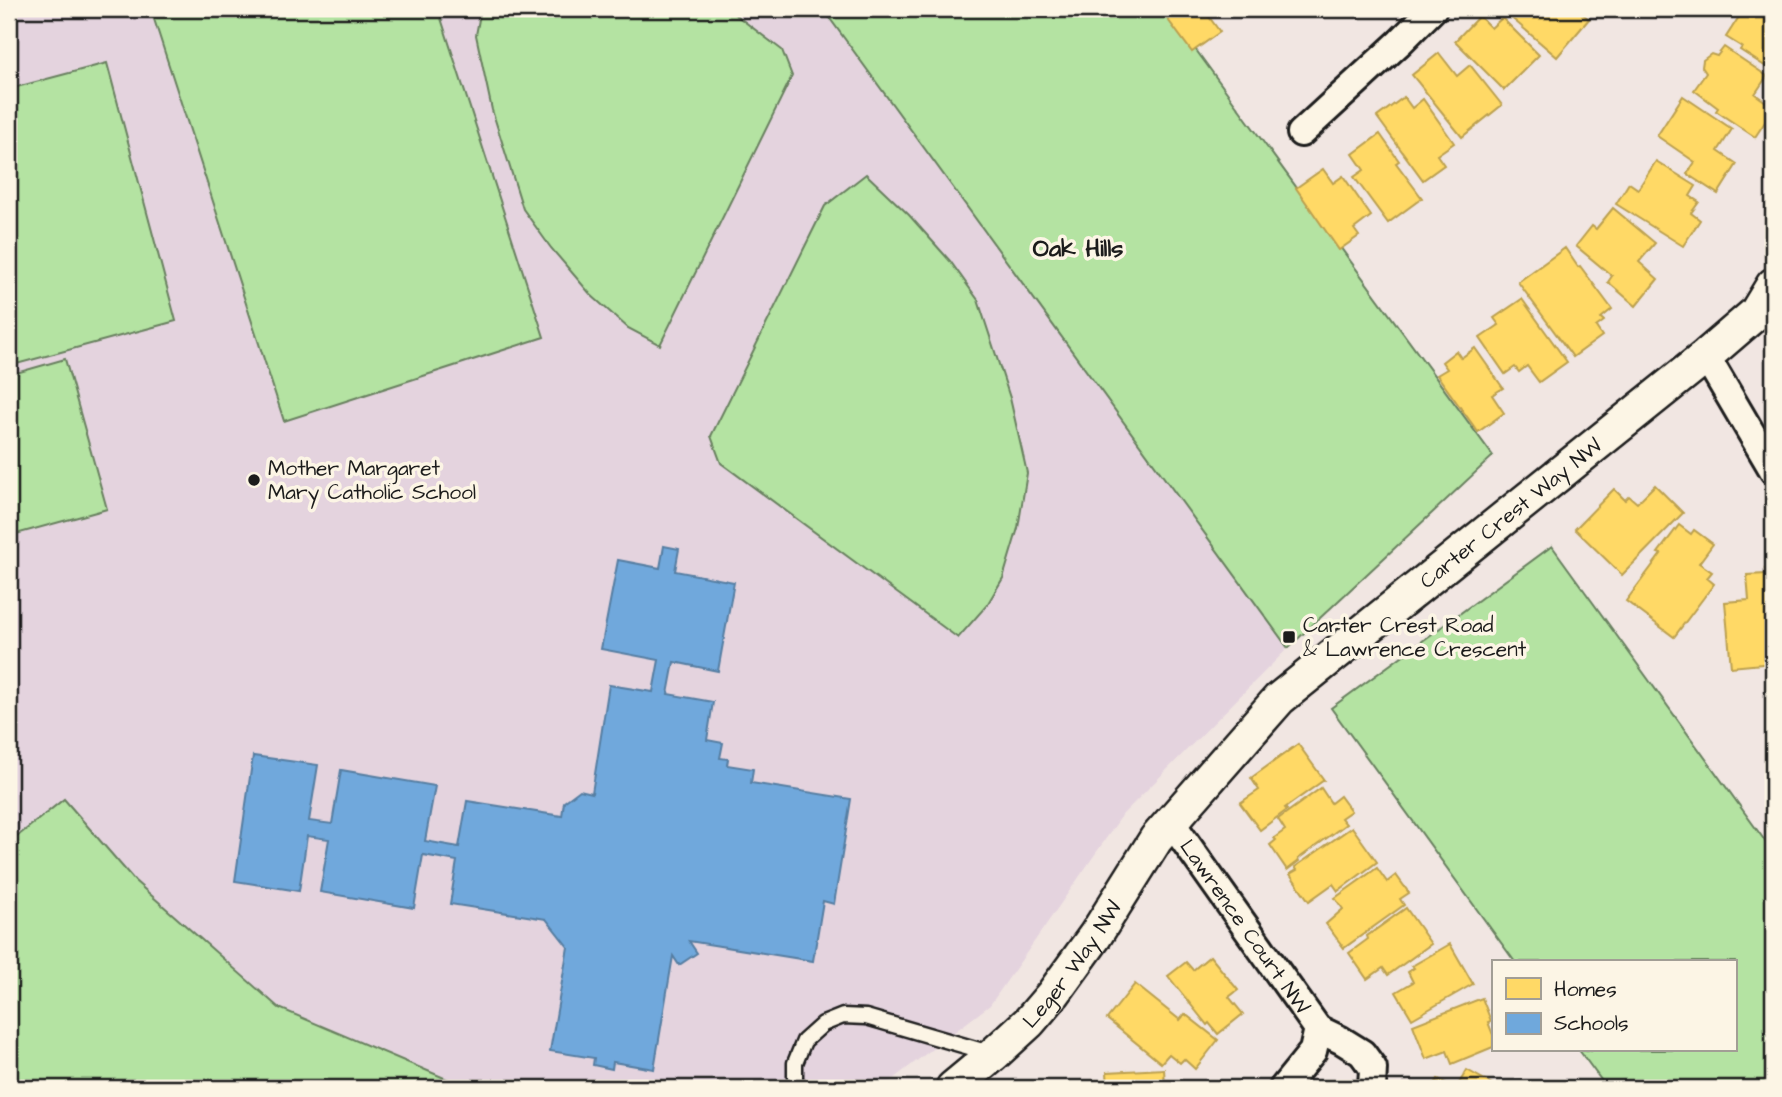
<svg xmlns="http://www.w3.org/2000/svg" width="1782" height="1097" viewBox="0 0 1782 1097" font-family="'Architects Daughter',sans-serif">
<rect width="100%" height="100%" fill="#f1e6e2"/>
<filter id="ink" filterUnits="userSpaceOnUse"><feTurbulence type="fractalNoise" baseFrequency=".0143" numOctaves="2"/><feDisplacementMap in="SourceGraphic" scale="14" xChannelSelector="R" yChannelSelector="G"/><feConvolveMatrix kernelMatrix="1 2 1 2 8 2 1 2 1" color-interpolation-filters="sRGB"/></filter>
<g filter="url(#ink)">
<polygon fill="#e4d3de" points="9,9 823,9 1288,648 1123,814 990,1005 881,1088 468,1088 279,1008 135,881 64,799 9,843"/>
<g fill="#b4e3a2" stroke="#68805f" stroke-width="2">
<polygon points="178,9 438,9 544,337 284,421 153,16"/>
<polygon points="481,9 728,9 782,50 792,76 660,345 628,328 591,295 551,248 523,209 492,110 476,35"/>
<polygon points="823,9 1166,9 1493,456 1288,648"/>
<polygon points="107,63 176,321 9,366 9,89"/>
<polygon points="866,174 909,215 950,261 978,300 1010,398 1027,473 1018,528 1003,578 987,605 958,638 721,463 711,436 825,206"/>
<polygon points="65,359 107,509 9,536 9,375"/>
<polygon points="1552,546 1773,852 1773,1088 1607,1088 1579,1050 1735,1050 1735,962 1515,962 1331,708"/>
<polygon points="64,799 135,881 279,1008 468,1088 9,1088 9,843"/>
</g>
<g fill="#ffd966" stroke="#bba050" stroke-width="2">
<polygon points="1160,9 1214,9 1207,14 1220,32 1192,52"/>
<polygon points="1501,9 1577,9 1589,19 1557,57"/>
<polygon points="1744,9 1773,9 1773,60 1768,68 1740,50 1742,47 1726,37"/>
<polygon points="1479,16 1491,28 1502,18 1539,55 1504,90 1455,41"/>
<polygon points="1724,47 1767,76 1755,94 1773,107 1773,110 1755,137 1716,111 1718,108 1694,90 1706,73 1702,67 1703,60 1711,54 1717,56"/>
<polygon points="1439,53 1457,76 1470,65 1502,105 1462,137 1412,75"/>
<polygon points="1683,96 1732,129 1718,151 1737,164 1718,194 1687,174 1695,162 1657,136"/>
<polygon points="1404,97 1412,108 1423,99 1454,143 1437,155 1444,165 1423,180 1377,117"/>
<polygon points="1380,134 1399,161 1396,163 1422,198 1388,223 1354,177 1364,170 1353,154"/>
<polygon points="1656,161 1696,186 1690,196 1699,202 1691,213 1700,220 1683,246 1616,204 1629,183 1638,189"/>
<polygon points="1323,169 1333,183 1343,176 1371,216 1354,229 1359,236 1339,250 1296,188"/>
<polygon points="1613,208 1655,243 1639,262 1658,279 1636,306 1608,282 1612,276 1576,246 1592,226 1596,229"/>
<polygon points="1565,248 1578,267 1580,266 1612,309 1601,318 1604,321 1596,327 1602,336 1573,357 1518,282"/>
<polygon points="1522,299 1567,362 1539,382 1527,366 1519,372 1515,367 1505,374 1480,338 1499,325 1494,318"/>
<polygon points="1475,348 1503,388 1492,395 1504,413 1478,432 1437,375 1447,369 1442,362 1456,351 1461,358"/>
<polygon points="1655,485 1683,513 1622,575 1575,529 1614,489 1625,500 1629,496 1637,503"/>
<polygon points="1679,525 1691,534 1694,530 1713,544 1699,563 1712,572 1707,578 1714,584 1674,637 1626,601 1661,554 1658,553"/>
<polygon points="1765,569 1773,569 1773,663 1731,667 1725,602 1749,600 1747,575 1766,574"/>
<polygon points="1298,744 1324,780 1285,808 1287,810 1260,830 1240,803 1259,790 1251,778"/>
<polygon points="1321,788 1331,803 1340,796 1351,811 1341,818 1346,824 1298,859 1299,861 1287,870 1270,845 1276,840 1274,838 1285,830 1278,819"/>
<polygon points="1352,827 1377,862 1338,891 1333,884 1309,901 1290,874 1297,870 1295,867"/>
<polygon points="1377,868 1387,882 1396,875 1409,893 1400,899 1404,905 1344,948 1326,924 1343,909 1335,898"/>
<polygon points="1406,908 1431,944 1388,975 1383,968 1367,979 1349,953 1368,939 1367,936"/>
<polygon points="1450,944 1473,984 1412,1019 1396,992 1413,982 1408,972 1414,968 1412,966"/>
<polygon points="1210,956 1238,990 1229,997 1243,1014 1218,1034 1209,1023 1207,1025 1168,976 1186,962 1193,970"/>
<polygon points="1135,984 1180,1020 1185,1014 1218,1040 1195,1069 1184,1059 1180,1063 1169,1054 1161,1063 1107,1019"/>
<polygon points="1482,998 1491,1021 1488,1022 1493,1035 1493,1047 1452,1064 1447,1051 1426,1059 1413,1025"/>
<polygon points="1164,1069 1165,1084 1196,1082 1196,1088 1108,1088 1107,1072"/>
<polygon points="1467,1070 1499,1088 1456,1088"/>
<polygon points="1438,1079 1455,1088 1432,1088"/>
</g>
<polygon fill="#6fa8dc" stroke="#567ea2" stroke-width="2" points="664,546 679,549 675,571 734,582 718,671 674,662 668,694 713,702 707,740 723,743 720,758 728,759 727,765 753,769 751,783 851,799 834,904 823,901 813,961 689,941 697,953 679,965 673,956 654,1069 613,1062 612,1069 593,1065 594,1058 550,1051 568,947 546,919 450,904 457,861 423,855 414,908 320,892 329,839 307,836 299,891 235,881 253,756 318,765 309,821 332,824 341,770 435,786 425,841 459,847 467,801 562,816 564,802 580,790 592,793 609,685 653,692 659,660 601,649 618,560 660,568"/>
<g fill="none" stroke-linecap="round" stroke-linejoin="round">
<g stroke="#1c1c1c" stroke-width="19">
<polyline id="service" points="797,1088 795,1085 795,1063 804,1041 823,1024 843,1016 866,1017 993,1054"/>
</g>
<g stroke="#1c1c1c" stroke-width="32">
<g id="minor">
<polyline points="1301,133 1400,42 1433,9"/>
<polyline points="1706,356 1773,470"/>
<path id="s1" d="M1171,822L1318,1029L1341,1040L1362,1053L1373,1068L1372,1088"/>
<polyline points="1283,1088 1313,1051 1318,1029"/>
</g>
</g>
<g stroke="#1c1c1c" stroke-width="38">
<g id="tertiary">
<path id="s2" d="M953,1088L994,1054L1029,1022L1053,994L1095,936L1156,839L1279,699L1706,356L1756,313L1773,285"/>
</g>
</g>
<use href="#service" stroke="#fcf5e5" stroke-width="14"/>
<use href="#minor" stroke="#fcf5e5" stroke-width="26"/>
<use href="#tertiary" stroke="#fcf5e5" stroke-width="33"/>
</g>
</g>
<g fill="#1c1c1c" stroke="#fcf5e5" stroke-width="2.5">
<circle cx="254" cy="480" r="7"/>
<rect x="1282" y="630" width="14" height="14" rx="3.5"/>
</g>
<g text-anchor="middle" stroke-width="7" stroke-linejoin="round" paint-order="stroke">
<g font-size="21" fill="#1c1c1c" stroke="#fcf5e5" text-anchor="start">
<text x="268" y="475">Mother Margaret<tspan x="268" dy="24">Mary Catholic School</tspan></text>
<text x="1303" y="632">Carter Crest Road<tspan x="1303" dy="24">&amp; Lawrence Crescent</tspan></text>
</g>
<g font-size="21" fill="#1c1c1c" stroke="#fcf5e5">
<text dy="7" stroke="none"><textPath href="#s2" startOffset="807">Carter Crest Way NW</textPath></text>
<text dy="7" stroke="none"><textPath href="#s1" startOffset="128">Lawrence Court NW</textPath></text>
<text dy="7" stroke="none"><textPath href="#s2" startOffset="173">Leger Way NW</textPath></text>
</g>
<g font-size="24" font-weight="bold" fill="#1c1c1c" stroke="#fcf5e5">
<text x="1078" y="256">Oak Hills</text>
</g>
</g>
<rect width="1782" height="1097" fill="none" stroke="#fcf5e5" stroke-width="35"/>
<rect x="18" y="18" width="1747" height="1062" fill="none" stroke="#1c1c1c" stroke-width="2.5" filter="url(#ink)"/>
<rect x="1492" y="960" width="245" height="91" fill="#fcf5e5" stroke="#a29e95" stroke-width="2"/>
<rect x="1506" y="978" width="35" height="21" fill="#ffd966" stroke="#a29e95" stroke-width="2"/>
<text x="1554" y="996" font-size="21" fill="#1c1c1c">Homes</text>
<rect x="1506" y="1013" width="35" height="21" fill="#6fa8dc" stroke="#a29e95" stroke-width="2"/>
<text x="1554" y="1030" font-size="21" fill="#1c1c1c">Schools</text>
</svg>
